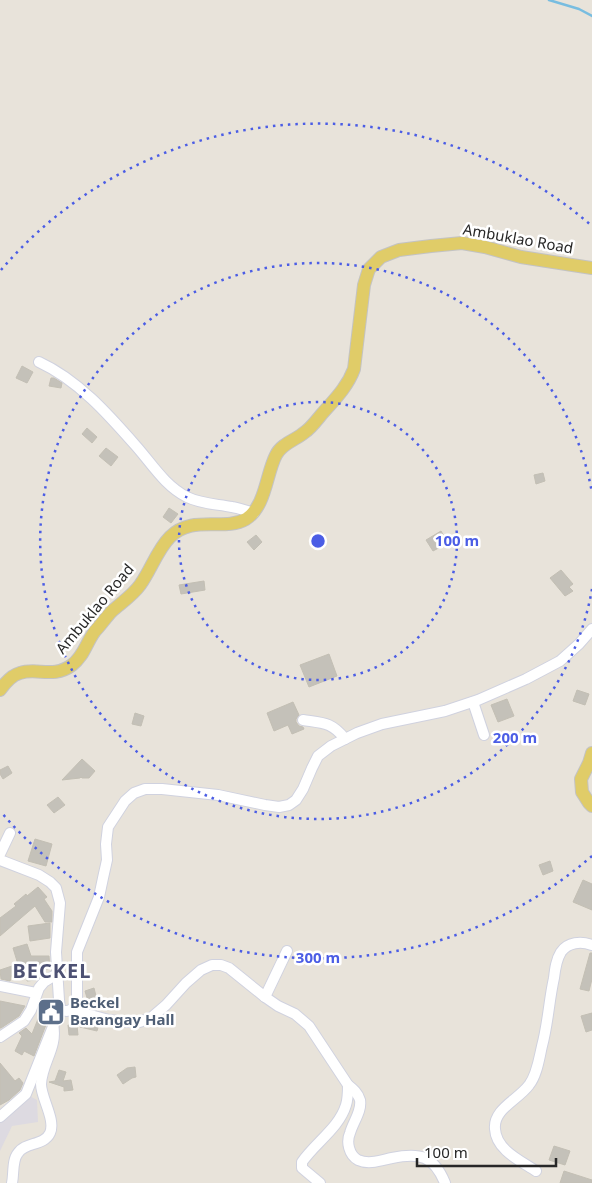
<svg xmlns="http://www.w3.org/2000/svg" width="592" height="1183" viewBox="0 0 592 1183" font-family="'Noto Sans',sans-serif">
<rect width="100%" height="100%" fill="#e8e3da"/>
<polygon fill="#dddae1" points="22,1092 37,1100 38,1122 12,1126 0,1151 0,1110"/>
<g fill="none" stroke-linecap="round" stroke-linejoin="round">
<polyline stroke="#78bde0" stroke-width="2.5" points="549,0 579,9 592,16"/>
</g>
<g fill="#c4c1b9" stroke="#c3bfb4">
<polygon points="22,366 33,372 27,383 16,378"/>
<polygon points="51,378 54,378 62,383 61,388 49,386"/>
<polygon points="87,428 97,437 92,443 82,434"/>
<polygon points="106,448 118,457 111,466 99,456"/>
<polygon points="543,473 545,481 536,484 534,475"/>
<polygon points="169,508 178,514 171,523 163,517"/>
<polygon points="441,531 448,543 433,551 426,540"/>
<polygon points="256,535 262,542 254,550 247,542"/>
<polygon points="561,570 573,584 569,587 573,591 565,596 550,578"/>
<polygon points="204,581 205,590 181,594 179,585"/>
<polygon points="329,654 337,676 309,687 300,665"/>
<polygon points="577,690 589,694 585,705 573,701"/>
<polygon points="507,699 514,716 498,722 491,705"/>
<polygon points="293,702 299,715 296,719 296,722 299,726 303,727 304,729 292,734 288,725 274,731 267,713"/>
<polygon points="135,713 144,716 141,726 132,724"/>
<polygon points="82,759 95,771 89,778 82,778 81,777 80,778 62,780"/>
<polygon points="8,766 12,773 3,779 0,774 0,770"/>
<polygon points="58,797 65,805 54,813 47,805"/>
<polygon points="35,839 52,844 46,866 28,861"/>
<polygon points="550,861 553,871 543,875 539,865"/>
<polygon points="583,880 592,884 592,910 573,902"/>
<polygon points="38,887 47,897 44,899 52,911 52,922 45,922 35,906 0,936 0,918 16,906 14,904 26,894 27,896"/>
<polygon points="50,923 50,938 30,941 28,926"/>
<polygon points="27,944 31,956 49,956 50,969 43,969 43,974 36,980 27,981 27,968 20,971 13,948"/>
<polygon points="590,953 592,953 592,979 589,991 580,989"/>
<polygon points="12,966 18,972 12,974 10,981 1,979 0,970"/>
<polygon points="94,988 99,1008 95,1009 90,1008 85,991"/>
<polygon points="0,1001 25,1006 19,1016 1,1028 0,1028"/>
<polygon points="42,1007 52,1010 47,1022 34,1056 24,1051 22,1055 15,1051 22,1036 19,1033 26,1028 32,1034 40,1014"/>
<polygon points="592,1013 592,1030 586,1032 581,1016"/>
<polygon points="81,1020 99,1024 97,1031 80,1027"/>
<polygon points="68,1025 77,1025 78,1035 69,1035"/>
<polygon points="0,1063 15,1081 19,1078 23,1083 20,1090 9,1100 0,1105"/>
<polygon points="135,1067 136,1077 132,1078 123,1084 117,1075 127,1068"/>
<polygon points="59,1070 66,1072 63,1081 71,1080 73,1090 64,1091 64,1087 49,1082 55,1081"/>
<polygon points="554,1146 570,1151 565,1165 549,1160"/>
<polygon points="564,1171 592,1180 592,1183 560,1183"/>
</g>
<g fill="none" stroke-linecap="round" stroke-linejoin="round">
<g stroke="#d0d2df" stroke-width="12">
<g id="minor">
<path d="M39,362C78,380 108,414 136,446C152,464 165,486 187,497C201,504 217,504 232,507C239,508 246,511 254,513"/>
<polyline points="473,702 484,735"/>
<path d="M303,720C323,723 332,722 345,739"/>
<polyline points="0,854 10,833"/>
<path d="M0,860L39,875L50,882L56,888L60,903L56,952L59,1000L60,1009C69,1014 74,1009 77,1000V952L99,897L103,878L107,860L106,844L108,827L125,801L134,793L145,789H162L218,795L265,805L279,807L289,805L296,800L303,789L312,768L318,756L331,746L357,733L382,724L445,711L478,700L526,679L560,661L579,644L592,629"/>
<polyline points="0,986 36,993"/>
<polyline points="265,997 287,951"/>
<path d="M72,1010L109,1020L127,1022H140L152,1017L166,1005L186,983L201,970L212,965H221L229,968L265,997L278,1006L295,1014L309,1026L348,1085C353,1089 358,1093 360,1100C362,1111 353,1122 350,1133C346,1142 349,1155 358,1160C369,1165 382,1160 392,1158C420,1152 434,1156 445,1183"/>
<polyline points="0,1037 24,1021 31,1010 39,988 44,982 57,974"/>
<polyline points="0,1117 26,1094 60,1009"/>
<path d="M536,1171C521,1161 496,1150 495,1129C493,1109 518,1100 529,1085C537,1075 539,1059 542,1046C548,1024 549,1000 554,978C555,969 556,960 561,952C568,942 581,941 592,945"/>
<path d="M12,1183C14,1174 12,1160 18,1153C25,1142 44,1146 50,1133C56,1120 41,1098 41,1084C42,1062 58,1048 53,1024"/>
<path d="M320,1183L302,1168V1162C316,1142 339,1128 346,1105C348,1099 348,1092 348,1085"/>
</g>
</g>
<g stroke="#c3c3c3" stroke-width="14">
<g id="major">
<path d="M0,690C5,683 12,675 20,673C37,667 53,679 72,665C84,656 86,643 95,631C101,625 106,617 112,611C121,603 133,595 140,585C151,570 157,550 170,537C193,514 224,532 246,519C266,506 266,474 276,455C282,443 296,440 305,432C311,428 316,421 321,415C333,401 347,388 354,369L364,285L369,269L381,257L399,250L431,246L462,243L485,247L521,257L592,268"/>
<polyline points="592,753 589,763 581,779 582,792 589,803 592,806"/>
</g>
</g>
<use href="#minor" stroke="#fff" stroke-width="10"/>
<use href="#major" stroke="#e0cc68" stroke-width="12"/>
</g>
<g fill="none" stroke="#4b5de5" stroke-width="2.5" stroke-dasharray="2.5 5">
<circle cx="318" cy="541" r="139"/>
<path d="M592 589A278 278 0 1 1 592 493"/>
<path d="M592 856A417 417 0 0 1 1 812M1 270A417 417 0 0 1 592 226"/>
</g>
<defs>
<g id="civic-square" transform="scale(1.4375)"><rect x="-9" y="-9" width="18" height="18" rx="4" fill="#5c6f8a" stroke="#fff"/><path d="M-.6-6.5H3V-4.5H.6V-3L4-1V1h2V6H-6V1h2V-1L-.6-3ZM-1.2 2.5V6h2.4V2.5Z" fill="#fff"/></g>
</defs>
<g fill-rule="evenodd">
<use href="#civic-square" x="51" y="1012"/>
</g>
<g text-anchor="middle" stroke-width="5" stroke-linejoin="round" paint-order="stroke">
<g font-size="15" fill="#272727" stroke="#fff">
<text transform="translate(518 239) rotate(10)" y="5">Ambuklao Road</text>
<text transform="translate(95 609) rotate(-50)" y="5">Ambuklao Road</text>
</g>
<g font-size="15" font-weight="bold" fill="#4e5e75" stroke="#fff" text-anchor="start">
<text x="70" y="1008">Beckel<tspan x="70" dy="17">Barangay Hall</tspan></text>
</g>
<g font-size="20" font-weight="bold" letter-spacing="1" fill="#4d5173" stroke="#fff">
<text x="52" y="978">BECKEL</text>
</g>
</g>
<circle cx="318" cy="541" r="8" fill="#4b5de5" stroke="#fff" stroke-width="2.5"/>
<g font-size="15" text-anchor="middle" font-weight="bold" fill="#4b5de5" stroke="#fff" stroke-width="5" stroke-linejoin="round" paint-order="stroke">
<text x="457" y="546">100 m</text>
<text x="515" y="743">200 m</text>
<text x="318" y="963">300 m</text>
</g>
<path d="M417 1158v8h139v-8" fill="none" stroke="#272727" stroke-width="2.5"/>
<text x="424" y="1158" font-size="15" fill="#272727" stroke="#ffffff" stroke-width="4" paint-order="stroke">100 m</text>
</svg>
